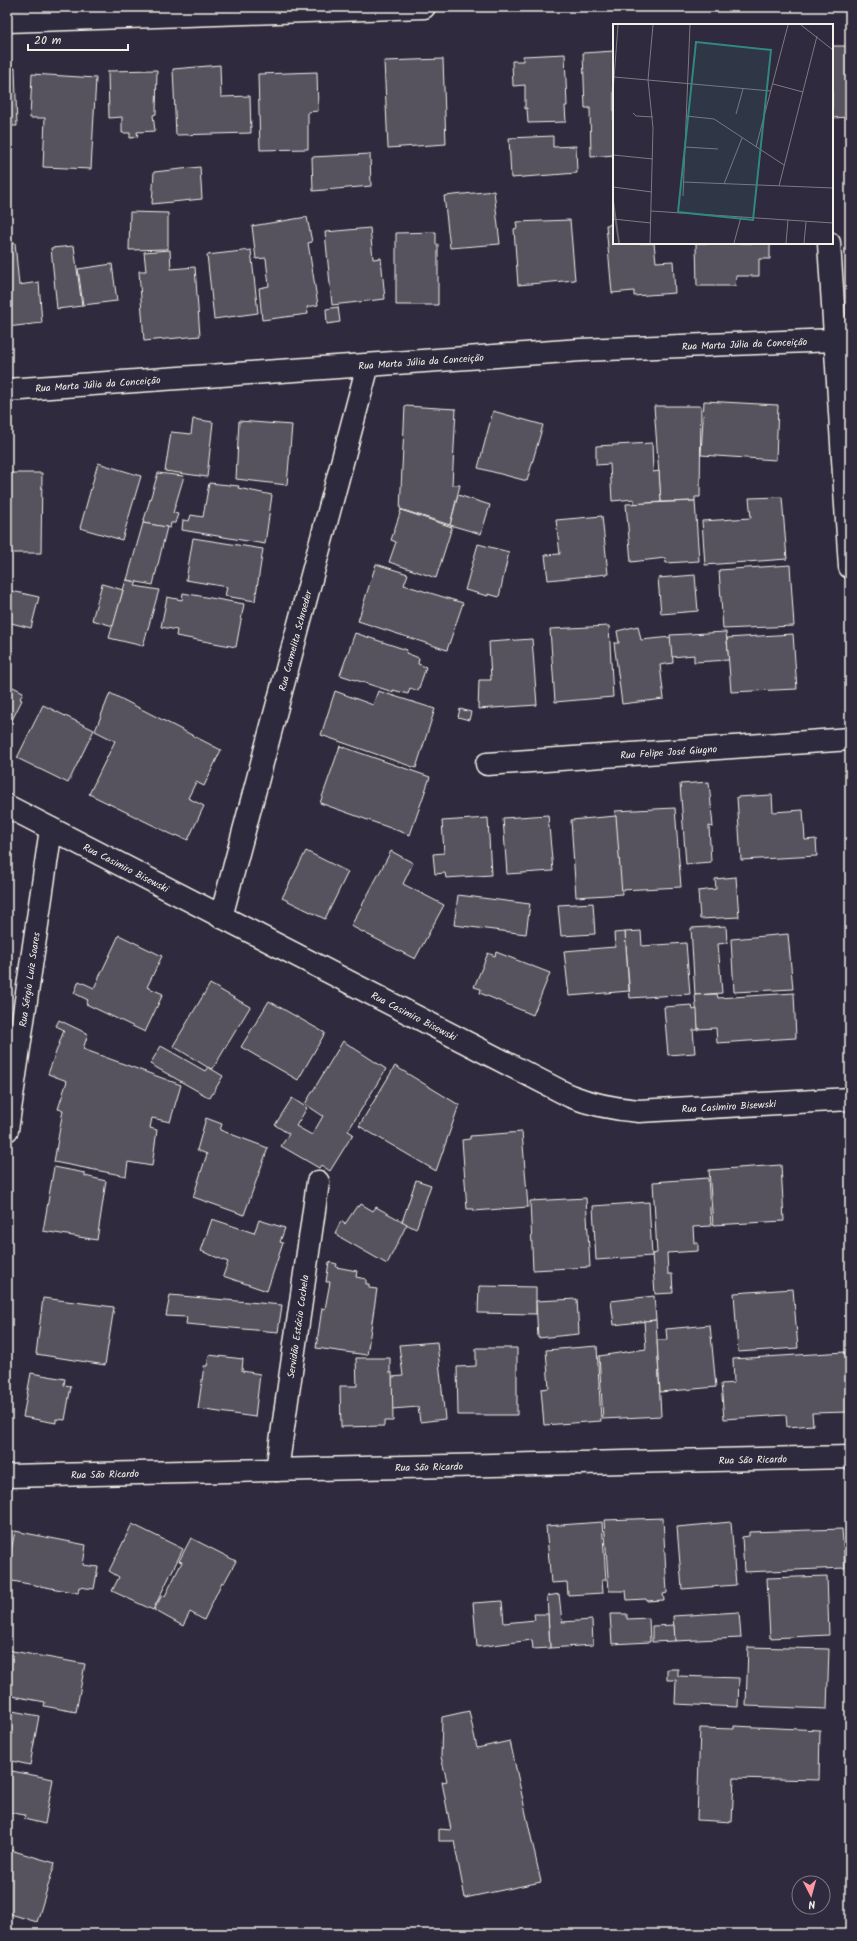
<svg xmlns="http://www.w3.org/2000/svg" width="857" height="1941" viewBox="0 0 857 1941" font-family="Kalam,sans-serif">
<rect width="100%" height="100%" fill="#2f2a3d"/>
<filter id="ink" filterUnits="userSpaceOnUse"><feTurbulence type="fractalNoise" baseFrequency=".025" numOctaves="2"/><feDisplacementMap in="SourceGraphic" scale="8" xChannelSelector="R" yChannelSelector="G"/><feConvolveMatrix kernelMatrix="1 2 1 2 8 2 1 2 1" color-interpolation-filters="sRGB"/></filter>
<g filter="url(#ink)">
<g fill="#56525f" stroke="#f4f1e8">
<polygon points="832,46 850,46 850,117 832,118"/>
<polygon points="614,51 614,155 591,157 590,108 585,108 583,53"/>
<polygon points="565,54 567,106 565,106 566,122 528,123 527,108 525,109 525,85 513,86 512,61 523,61 523,56"/>
<polygon points="443,59 446,144 388,148 384,61"/>
<polygon points="220,65 221,97 250,96 251,133 176,135 173,69"/>
<polygon points="15,68 17,126 7,126 7,69"/>
<polygon points="157,70 156,114 153,115 155,131 137,132 138,137 130,138 130,133 122,133 122,117 109,118 108,71"/>
<polygon points="317,72 318,111 308,112 308,149 260,150 258,74"/>
<polygon points="32,74 96,78 91,169 43,167 45,118 30,118"/>
<polygon points="553,136 553,147 576,146 577,173 511,178 509,138"/>
<polygon points="370,154 371,186 313,191 312,157"/>
<polygon points="200,167 202,199 152,204 154,172"/>
<polygon points="494,191 500,244 450,248 444,196"/>
<polygon points="130,212 168,213 168,249 129,250"/>
<polygon points="307,217 312,242 308,243 318,305 307,307 308,314 262,320 259,288 269,286 266,258 256,259 252,226"/>
<polygon points="570,220 575,280 518,285 514,229 517,228 516,222"/>
<polygon points="614,224 614,243 654,243 656,262 673,261 675,293 634,296 634,291 612,293 606,225"/>
<polygon points="370,228 373,259 381,258 385,299 332,305 325,232"/>
<polygon points="436,232 436,245 438,244 438,305 396,305 396,233"/>
<polygon points="15,243 19,285 39,282 42,323 7,327 7,244"/>
<polygon points="696,243 770,243 770,259 759,259 759,276 736,276 735,286 697,286"/>
<polygon points="74,246 82,306 57,309 51,248"/>
<polygon points="170,250 171,269 195,267 200,336 144,341 139,271 146,271 144,252"/>
<polygon points="251,250 258,313 214,319 207,255"/>
<polygon points="112,264 117,301 83,305 78,269"/>
<polygon points="338,307 340,322 327,324 326,309"/>
<polygon points="704,401 778,405 776,460 701,455"/>
<polygon points="405,406 456,409 452,485 460,485 450,525 400,509"/>
<polygon points="654,406 701,406 700,497 695,497 695,501 661,502"/>
<polygon points="493,411 543,425 527,481 478,468"/>
<polygon points="193,419 213,422 207,477 165,471 171,432 191,434"/>
<polygon points="239,421 292,425 287,485 236,479"/>
<polygon points="652,443 653,472 659,471 661,502 634,504 634,499 612,501 610,464 596,465 596,446"/>
<polygon points="98,463 141,476 122,540 80,528"/>
<polygon points="7,473 42,473 41,553 7,553"/>
<polygon points="158,473 184,476 173,513 178,514 175,523 171,523 170,528 143,523"/>
<polygon points="209,483 239,486 238,488 272,495 265,544 182,530 183,520 189,521 191,515 203,517"/>
<polygon points="458,495 490,505 481,534 450,525"/>
<polygon points="782,497 787,559 705,565 702,521 751,518 749,498"/>
<polygon points="695,501 699,561 666,563 665,558 631,562 626,504"/>
<polygon points="401,510 452,527 436,578 389,562 396,542 391,540"/>
<polygon points="602,516 608,574 548,580 545,555 560,554 556,520"/>
<polygon points="143,523 167,527 153,585 127,580"/>
<polygon points="193,538 263,549 255,601 225,596 227,587 186,580"/>
<polygon points="478,544 509,552 499,597 488,594 488,596 465,590"/>
<polygon points="376,564 408,574 404,585 463,603 447,650 358,621"/>
<polygon points="790,565 794,626 723,629 719,570"/>
<polygon points="695,575 698,611 661,614 658,578"/>
<polygon points="126,580 137,582 135,586 159,590 143,646 109,638"/>
<polygon points="102,584 123,590 113,626 92,620"/>
<polygon points="7,590 39,597 31,628 7,622"/>
<polygon points="183,593 244,604 236,647 176,636 177,630 161,627 167,597 182,600"/>
<polygon points="609,626 613,697 555,702 550,629"/>
<polygon points="638,626 641,640 671,637 673,663 660,665 664,699 622,704 614,643 619,643 617,631"/>
<polygon points="726,632 729,660 694,662 694,655 672,657 670,635"/>
<polygon points="355,633 407,650 406,653 419,658 418,664 426,667 418,691 410,688 408,694 393,690 393,692 340,675"/>
<polygon points="793,634 797,689 731,692 727,638"/>
<polygon points="532,639 537,705 478,709 479,680 491,680 489,642"/>
<polygon points="7,684 23,692 20,699 22,700 7,730"/>
<polygon points="335,691 373,705 378,691 435,709 416,768 321,735"/>
<polygon points="110,693 221,750 204,786 196,782 188,798 204,806 188,840 176,835 175,836 89,794 115,741 95,731"/>
<polygon points="43,705 94,730 68,783 17,758"/>
<polygon points="460,709 471,712 469,720 458,717"/>
<polygon points="340,746 430,777 410,835 320,803"/>
<polygon points="709,782 713,827 709,826 711,862 686,864 680,784"/>
<polygon points="772,795 773,812 803,810 805,840 816,839 817,856 741,860 737,797"/>
<polygon points="675,808 681,887 621,890 615,811"/>
<polygon points="548,815 553,871 507,874 503,818"/>
<polygon points="616,816 622,894 576,897 571,820"/>
<polygon points="488,818 491,875 446,878 445,873 435,874 433,854 444,853 442,821"/>
<polygon points="306,851 348,872 325,919 282,898"/>
<polygon points="391,851 413,863 403,884 444,905 415,959 351,926"/>
<polygon points="736,877 739,917 700,919 698,891 716,889 715,879"/>
<polygon points="458,895 530,904 526,934 454,925"/>
<polygon points="593,903 595,934 561,936 558,905"/>
<polygon points="726,926 727,943 718,944 722,993 695,995 691,928"/>
<polygon points="641,931 642,946 686,943 690,994 630,998 625,932"/>
<polygon points="625,932 629,991 569,996 564,951 615,947 614,933"/>
<polygon points="788,934 793,989 734,992 731,939"/>
<polygon points="119,935 162,956 147,987 163,994 145,1032 86,1004 88,1000 74,993 79,981 94,988"/>
<polygon points="496,952 550,973 533,1015 480,993 481,989 474,987 488,953 495,956"/>
<polygon points="210,984 250,1007 212,1070 173,1046"/>
<polygon points="794,993 796,1038 717,1043 716,1028 698,1029 695,995 717,994 718,998"/>
<polygon points="269,1001 325,1033 298,1080 241,1047"/>
<polygon points="692,1005 693,1010 697,1009 698,1030 693,1030 695,1053 668,1055 664,1007"/>
<polygon points="59,1020 88,1034 83,1049 181,1085 170,1122 152,1118 150,1128 157,1130 152,1166 128,1162 126,1176 54,1162 63,1110 58,1109 67,1081 48,1074 64,1030 56,1026"/>
<polygon points="343,1041 386,1069 348,1131 353,1134 330,1171 321,1165 319,1168 281,1146 289,1134 275,1125 292,1098 307,1108 296,1126 312,1135 323,1116 305,1104"/>
<polygon points="161,1046 205,1071 208,1067 223,1076 210,1098 150,1064"/>
<polygon points="395,1066 459,1105 436,1171 359,1126"/>
<polygon points="206,1118 222,1124 220,1130 268,1148 244,1215 193,1197 207,1154 197,1150"/>
<polygon points="522,1132 528,1207 474,1211 474,1209 467,1209 462,1140 470,1139 470,1136"/>
<polygon points="781,1165 784,1221 713,1225 709,1170"/>
<polygon points="54,1167 85,1173 85,1176 106,1181 97,1240 43,1231"/>
<polygon points="708,1178 711,1226 693,1227 694,1243 698,1243 698,1251 667,1253 668,1274 672,1274 673,1293 655,1294 652,1254 657,1253 653,1182"/>
<polygon points="416,1180 431,1185 416,1229 402,1222"/>
<polygon points="586,1198 590,1267 533,1270 530,1201"/>
<polygon points="649,1202 652,1256 596,1260 593,1206"/>
<polygon points="361,1204 373,1211 376,1207 407,1224 387,1264 338,1236 338,1235 335,1233 341,1221 345,1224 357,1206 359,1207"/>
<polygon points="212,1219 254,1233 259,1220 285,1228 280,1242 283,1243 267,1291 223,1276 228,1262 201,1251"/>
<polygon points="329,1262 337,1264 336,1267 357,1271 356,1277 366,1279 366,1284 369,1284 369,1288 377,1289 367,1355 316,1348 322,1308 325,1309 330,1282 326,1282"/>
<polygon points="479,1286 536,1287 536,1314 478,1313"/>
<polygon points="793,1289 798,1348 738,1352 734,1293"/>
<polygon points="170,1295 282,1305 278,1332 186,1324 187,1317 166,1316"/>
<polygon points="654,1296 656,1320 614,1325 611,1301"/>
<polygon points="43,1298 114,1307 105,1365 36,1354"/>
<polygon points="577,1299 579,1334 538,1338 536,1301"/>
<polygon points="656,1320 661,1416 603,1419 599,1356 646,1349 644,1321"/>
<polygon points="710,1325 716,1387 660,1392 657,1340 667,1340 666,1329"/>
<polygon points="437,1342 445,1419 420,1422 418,1407 392,1409 392,1377 403,1376 399,1345"/>
<polygon points="597,1346 601,1421 544,1425 541,1389 549,1388 546,1350"/>
<polygon points="476,1348 517,1348 517,1415 458,1415 457,1367 476,1366"/>
<polygon points="845,1352 845,1356 850,1356 849,1412 812,1413 813,1425 787,1427 786,1415 724,1419 721,1384 734,1383 733,1359"/>
<polygon points="209,1355 243,1359 242,1371 260,1374 255,1417 198,1409 204,1366 207,1366"/>
<polygon points="356,1358 390,1358 390,1373 392,1372 393,1421 384,1421 384,1426 341,1427 340,1386 357,1386"/>
<polygon points="31,1373 65,1379 64,1385 71,1386 65,1420 56,1419 56,1423 23,1417"/>
<polygon points="663,1518 667,1593 663,1594 664,1600 647,1601 646,1599 627,1600 626,1591 609,1591 604,1520"/>
<polygon points="602,1522 606,1580 602,1580 603,1593 568,1595 567,1582 551,1583 546,1526"/>
<polygon points="731,1522 736,1585 682,1589 677,1527"/>
<polygon points="132,1524 183,1549 153,1610 112,1591 119,1577 109,1571"/>
<polygon points="842,1529 845,1568 744,1572 742,1537 749,1536 749,1532"/>
<polygon points="15,1531 86,1545 83,1565 98,1567 94,1589 79,1587 78,1593 7,1580 7,1571"/>
<polygon points="191,1538 236,1561 224,1583 222,1582 204,1620 190,1612 183,1626 154,1610 162,1595 165,1596 182,1562 179,1561"/>
<polygon points="827,1576 829,1635 770,1638 767,1578"/>
<polygon points="559,1594 562,1622 592,1620 593,1645 550,1648 547,1596"/>
<polygon points="502,1601 504,1623 535,1620 534,1614 548,1614 550,1648 533,1649 532,1640 477,1647 473,1603"/>
<polygon points="739,1612 741,1638 675,1641 673,1616"/>
<polygon points="610,1614 627,1614 627,1619 649,1618 650,1642 612,1644"/>
<polygon points="674,1625 675,1641 652,1642 652,1626"/>
<polygon points="748,1647 829,1649 827,1709 746,1706"/>
<polygon points="7,1650 85,1664 76,1712 44,1706 45,1702 7,1695"/>
<polygon points="667,1669 678,1669 678,1676 739,1678 738,1707 675,1704 676,1680 667,1680"/>
<polygon points="7,1710 39,1716 30,1765 7,1760"/>
<polygon points="469,1711 477,1748 510,1741 541,1882 465,1898 454,1841 439,1841 439,1829 451,1830 442,1782 447,1781 441,1757 442,1717"/>
<polygon points="734,1726 820,1730 819,1780 734,1778 732,1822 697,1820 700,1728 734,1729"/>
<polygon points="7,1770 53,1779 45,1824 24,1819 25,1815 7,1812"/>
<polygon points="7,1849 55,1863 37,1922 7,1913"/>
</g>
<g fill="none" stroke-linecap="round" stroke-linejoin="round">
<g stroke="#f4f1e8" stroke-width="25">
<g id="minor">
<polyline points="7,21 424,7"/>
<polyline points="829,243 850,567"/>
<path id="s1" d="M7,390L581,350L835,340"/>
<path id="s2" d="M487,764L850,739"/>
<path id="s3" d="M7,806L570,1096C593,1105 615,1109 639,1111L850,1099"/>
<path id="s4" d="M221,917L368,365"/>
<path id="s5" d="M7,1130L51,829"/>
<path id="s6" d="M277,1470L318,1182"/>
<path id="s7" d="M7,1476L850,1457"/>
</g>
</g>
<use href="#minor" stroke="#2f2a3d" stroke-width="22"/>
</g>
</g>
<g text-anchor="middle" stroke-width="3" stroke-linejoin="round" paint-order="stroke">
<g font-size="10" fill="#f4f1e8" stroke="#2f2a3d">
<text dy="4" stroke="none"><textPath href="#s1" startOffset="739">Rua Marta Júlia da Conceição</textPath></text>
<text dy="4" stroke="none"><textPath href="#s1" startOffset="415">Rua Marta Júlia da Conceição</textPath></text>
<text dy="4" stroke="none"><textPath href="#s1" startOffset="91">Rua Marta Júlia da Conceição</textPath></text>
<text dy="4" stroke="none"><textPath href="#s4" startOffset="286">Rua Carmelita Schroeder</textPath></text>
<text dy="4" stroke="none"><textPath href="#s2" startOffset="182">Rua Felipe José Giugno</textPath></text>
<text dy="4" stroke="none"><textPath href="#s3" startOffset="134">Rua Casimiro Bisewski</textPath></text>
<text dy="4" stroke="none"><textPath href="#s5" startOffset="152">Rua Sérgio Luiz Soares</textPath></text>
<text dy="4" stroke="none"><textPath href="#s3" startOffset="458">Rua Casimiro Bisewski</textPath></text>
<text dy="4" stroke="none"><textPath href="#s3" startOffset="794">Rua Casimiro Bisewski</textPath></text>
<text dy="4" stroke="none"><textPath href="#s6" startOffset="145">Servidão Estácio Cochela</textPath></text>
<text dy="4" stroke="none"><textPath href="#s7" startOffset="746">Rua São Ricardo</textPath></text>
<text dy="4" stroke="none"><textPath href="#s7" startOffset="422">Rua São Ricardo</textPath></text>
<text dy="4" stroke="none"><textPath href="#s7" startOffset="98">Rua São Ricardo</textPath></text>
</g>
</g>
<g transform="translate(613 24)">
<rect width="220" height="220" fill="#2f2a3d"/>
<path fill="none" stroke="#6a6670" stroke-width="2" d="M0,177L6,219"/>
<path fill="none" stroke="#7e7a81" stroke-width="1" d="M188,1L220,26M1,53L158,67M160,60L190,68M0,68L5,1M20,89L23,92L40,93M123,90L130,65M73,92L101,95L171,141M72,123L105,125M143,123L175,1M0,131L40,135M70,158L220,164M111,160L129,114M166,162L204,12M0,163L39,168M70,172L77,1M38,187L220,199M0,195L38,199M37,219L40,104L35,56L40,1M121,219L128,193M173,219L175,196M191,219L193,198"/>
<path fill="#318880" fill-opacity="0.15" stroke="#318880" stroke-width="2" d="M83,18L158,26L140,196L65,188Z"/>
<rect width="220" height="220" fill="none" stroke="#f4f1e8" stroke-width="2"/>
</g>
<rect width="857" height="1941" fill="none" stroke="#2f2a3d" stroke-width="24"/>
<rect x="12" y="12" width="833" height="1917" fill="none" stroke="#f4f1e8" stroke-width="1.5" filter="url(#ink)"/>
<g transform="translate(811 1895) rotate(174)"><circle r="19" fill="#2f2a3d" stroke="#7e7a81"/>
<path d="M0-3L7 15L0 10L-7 15Z" fill="#ff9aa2"/>
<text y="-6" font-size="11" font-weight="bold" text-anchor="middle" fill="#f4f1e8">N</text>
</g>
<path d="M28 44v6h100v-6" fill="none" stroke="#f4f1e8" stroke-width="2"/>
<text x="34" y="44" font-size="12" fill="#f4f1e8" stroke="#2f2a3d" stroke-width="3" paint-order="stroke">20 m</text>
</svg>
